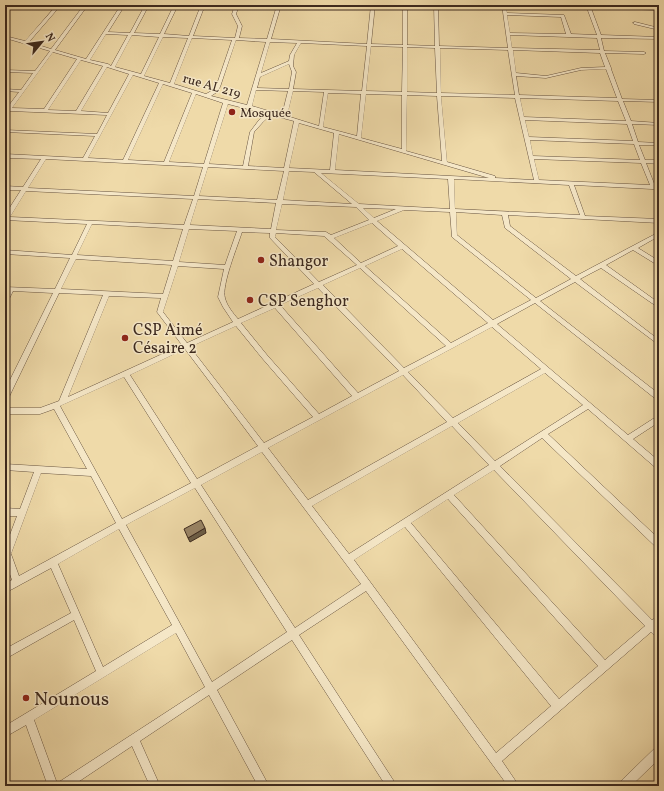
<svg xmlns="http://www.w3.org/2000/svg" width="664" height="791" viewBox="0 0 664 791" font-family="Vollkorn,serif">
<rect width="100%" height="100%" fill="#efdaa9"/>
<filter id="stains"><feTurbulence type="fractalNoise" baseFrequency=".005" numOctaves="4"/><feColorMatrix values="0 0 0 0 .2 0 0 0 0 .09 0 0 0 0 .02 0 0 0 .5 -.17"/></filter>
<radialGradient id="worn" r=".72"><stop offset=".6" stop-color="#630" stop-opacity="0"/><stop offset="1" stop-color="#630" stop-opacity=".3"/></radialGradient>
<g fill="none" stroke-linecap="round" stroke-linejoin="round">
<g stroke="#695541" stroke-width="1">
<g id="minor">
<path d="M57,5H61L29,42L51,49L84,5H88L55,50L86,59L121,5H125L108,32L130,33L145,5H149L134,33L160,34L174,5H178L164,34L189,36L201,5H205L193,36L235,38L238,26L232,14L234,8L232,5H236L238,8L236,14L242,26L239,38L267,39L277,5H281L271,39L367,44L371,5H375L371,44L403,45V5H407V45L435,46L434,5H438L439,46L508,48L502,5L586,6V5H590V6L659,8V10L591,8L601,35L659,37V39L601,38L604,51L644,52L646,53L644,54L605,53L611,68V69L622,99L659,100V102L623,101L631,121L659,123V125L632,124L638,142L659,143V145H639L645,160H659V164L646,163L655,186L659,187V191L652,189L574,185L585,216L659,219V223L508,215L510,226L576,276L659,232V236L638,248L659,261V266L633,250L606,265L659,303V308L601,268L580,279L659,340V345L575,282L540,301L659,394V401L657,400L535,303L497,324L628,435L659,415V422L633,439L659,461V469L656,468L588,409L548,434L659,539V548L656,547L542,438L500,466L652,620L659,616V626L658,627L659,628V638L656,637L651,632L502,761L519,786H508L366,591L299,635L397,786H386L292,640L217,690L269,786H258L209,695L140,741L160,786H150L132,746L72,786H48L26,725L5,737V726L96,671L74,620L5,659V649L71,613L51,568L5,593V584L12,580L5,560V548L17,516H5V508L20,509L34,472L5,470V464L87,469L54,409L40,414H5V408H40L59,401L103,295L59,293L9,397L7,399L5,400V390L53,293L13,291L7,303H5V295L7,291H5V287L55,289L70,258L5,254V250L72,255L87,224L5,220V215L21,190H5V186L23,187L41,159L5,158V154L83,158L95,136L5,132V130L97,134L107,115L10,111L5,115V108H7L19,92L5,91V89L21,90L33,73L5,72V70L35,71L50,51L5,38V36L25,41ZM506,6L587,8L597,35L571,34L564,15L507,13ZM507,15L561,17L566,34L510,33ZM106,34L128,35L111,66L108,64L90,60ZM132,35L159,37L141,74L115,67ZM510,35L597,38L600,50L512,48ZM163,37L188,38L170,83L144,76ZM192,38L232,40L216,87L213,90L206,94L174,84ZM236,40L266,42L247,105L211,96L217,92L220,87ZM270,42L297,43L290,55L289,61L261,73ZM301,43L367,46L362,91L293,89L296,72L293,66L294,55ZM371,46L403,47L402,92L366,91ZM407,47L435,48L437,93L407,92ZM440,48L508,50L515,95L441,93ZM513,50L600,53L605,67L581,68L546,76L516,73ZM53,52L77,59L44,109L12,108ZM81,60L103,66L76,111L48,110ZM289,64L292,72L289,89L257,88L260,77ZM107,67L129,74L108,113L81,111ZM606,69L617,98L519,95L516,76L546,78L581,70ZM133,75L159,83L123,160L88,158ZM163,84L192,93L164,162L128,160ZM256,90L288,91L282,115L252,106ZM293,91L324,92L319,126L287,116ZM328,93L361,94L357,136L323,127ZM196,94L223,103L204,164L169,162ZM366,94L402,95V149L361,138ZM407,95L437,96L442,161L406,151ZM441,96L515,98L534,180L495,178V176L447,162ZM520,98L618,101L626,121L524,117ZM228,104L267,114L259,120L250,132L243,166L209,164ZM271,115L294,121L284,168L248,166L254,132L263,122ZM525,120L627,124L633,141L529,137ZM299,123L334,133L330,170L289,168ZM339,134L489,178L335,170ZM530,140L634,144L640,160L533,156ZM46,159L203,167L194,196L28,188ZM534,159L641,163L650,185L539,180ZM208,167L284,171L277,200L199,196ZM289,171L314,172L352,204L283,200ZM321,173L448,179L450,209L359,204ZM454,179L569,185L580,215L455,209ZM26,191L193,199L184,225L10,217ZM198,199L276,203L271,229L190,225ZM282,204L356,207L369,220L331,235L326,232L276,230ZM363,208L396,209L374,218ZM404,210L450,212L452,237L531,300L493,320L377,221ZM456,212L502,215L505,228L571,279L536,298L457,235ZM372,223L398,246L361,263L334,238ZM92,224L183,229L173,261L77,255ZM189,229L237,231L225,265L179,262ZM242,232L270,233V238L314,284L238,319C233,313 227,306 225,298C221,286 238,245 242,232ZM276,233L324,236L357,265L319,282L275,237ZM402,249L488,323L451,343L365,266ZM76,259L172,265L163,294L61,289ZM178,266L224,269L218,297L223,307L233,322L187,343L163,312ZM360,268L446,346L404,368L323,285ZM318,288L399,371L358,393L280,305ZM109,296L161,298L157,312L182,345L68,397ZM275,308L352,396L319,414L267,355L241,323ZM236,326L262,358L313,417L264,443L190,347ZM492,327L541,369L453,418L408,372ZM185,349L258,446L197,479L130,375ZM545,373L583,405L495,461L458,423ZM403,375L447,422L308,500L268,448ZM124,377L191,483L122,519L60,406ZM452,426L489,465L349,554L312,506ZM262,452L361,584L295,628L201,485ZM494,470L645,626L605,660L454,495ZM41,473L91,476L116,523L19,576L11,554ZM195,488L287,632L212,682L126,525ZM448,499L598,666L559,699L411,523ZM405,527L551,706L496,753L354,560ZM119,529L172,625L103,667L58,564ZM176,633L205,687L59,782L58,786L34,720Z"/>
<polygon points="635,22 659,28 659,30 634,24 633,23"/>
<polygon points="659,747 659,759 631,786 619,786 620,782 655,748"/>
</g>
</g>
<use href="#minor" fill="#f5e7c7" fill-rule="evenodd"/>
</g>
<polygon fill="#6b5d47" stroke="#3c291e" points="205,528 206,533 190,542 188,538"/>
<polygon fill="#998566" stroke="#3c291e" points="201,520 205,528 188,538 184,529"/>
<g fill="#8f2418" stroke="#f5e7c7" stroke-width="1.5">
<circle cx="232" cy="112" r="4"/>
<circle cx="261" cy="260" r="4"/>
<circle cx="250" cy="300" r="4"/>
<circle cx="125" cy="338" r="4"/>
<circle cx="26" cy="698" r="4"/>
</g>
<g text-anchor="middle" stroke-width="3" stroke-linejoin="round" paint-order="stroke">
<g font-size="13" fill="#3c291e" stroke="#f5e7c7">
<text transform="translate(212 85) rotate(16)" y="5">rue AL 219</text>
</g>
<g font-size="13" fill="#3c291e" stroke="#f5e7c7" text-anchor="start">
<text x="240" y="117">Mosquée</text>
</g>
<g font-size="16" fill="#3c291e" stroke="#f5e7c7" text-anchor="start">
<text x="269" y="266">Shangor</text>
<text x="258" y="306">CSP Senghor</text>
<text x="133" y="335">CSP Aimé<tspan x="133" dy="18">Césaire 2</tspan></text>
</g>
<g font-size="19" fill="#3c291e" stroke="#f5e7c7" text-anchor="start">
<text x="34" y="705">Nounous</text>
</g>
</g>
<rect width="664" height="791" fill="none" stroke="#efdaa9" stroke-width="20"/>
<rect x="6" y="6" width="652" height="779" fill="none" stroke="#3c291e" stroke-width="2"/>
<rect x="10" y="10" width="644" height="771" fill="none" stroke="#3c291e"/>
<g transform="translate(42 42) rotate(61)" stroke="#f5e7c7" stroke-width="3" paint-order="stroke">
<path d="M0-3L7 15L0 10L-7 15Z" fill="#3c291e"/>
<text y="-6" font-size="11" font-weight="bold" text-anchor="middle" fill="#3c291e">N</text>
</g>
<rect width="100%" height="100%" filter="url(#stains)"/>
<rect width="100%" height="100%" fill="url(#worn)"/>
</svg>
